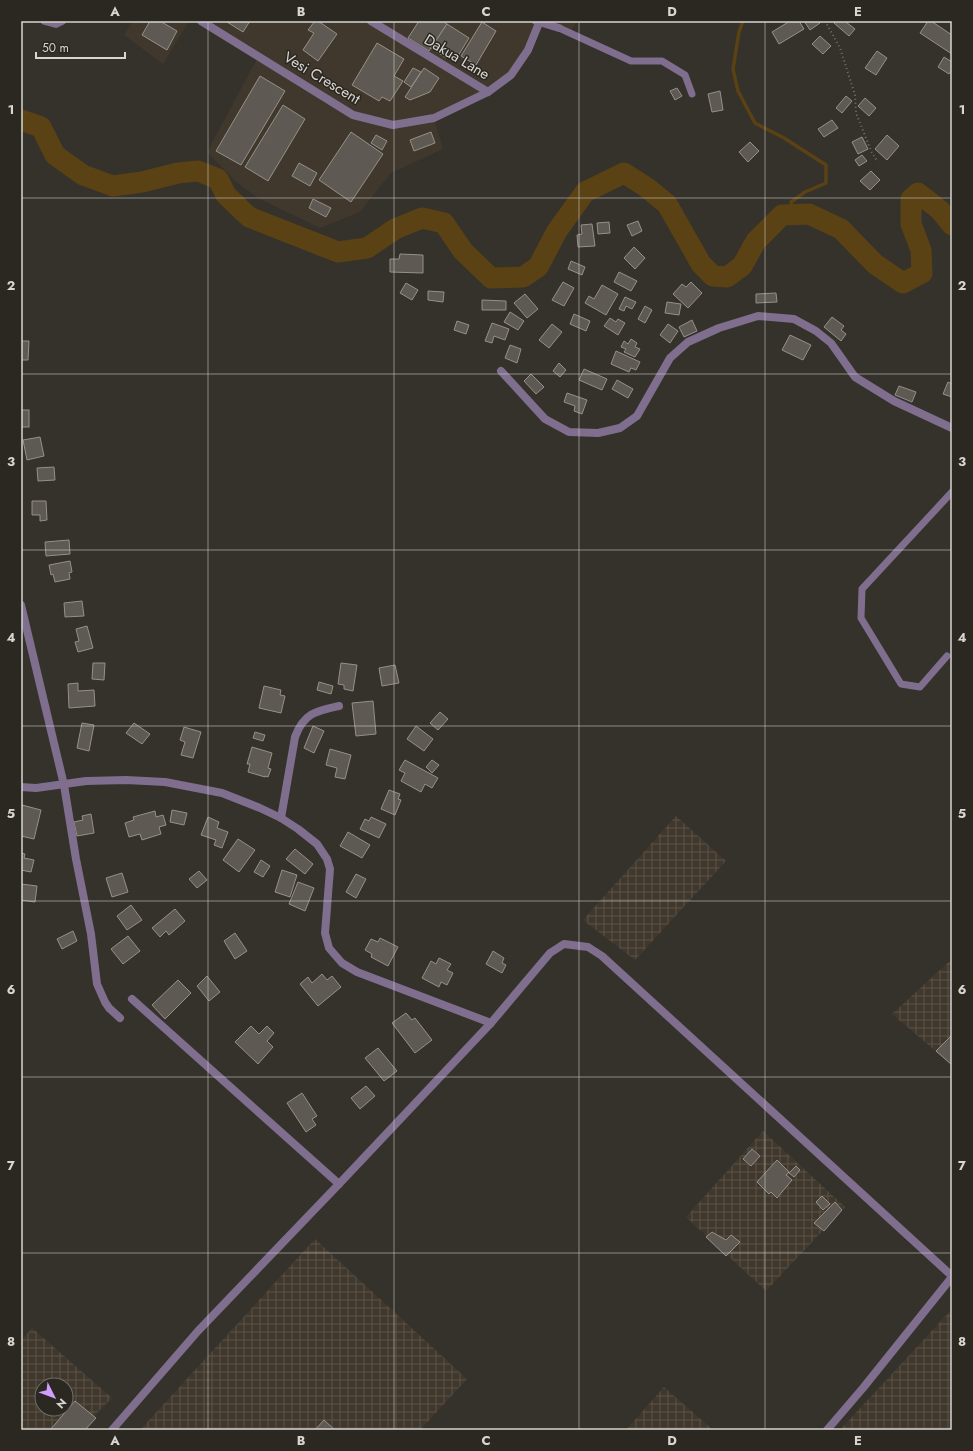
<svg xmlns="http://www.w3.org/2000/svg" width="973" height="1451" viewBox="0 0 973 1451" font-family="Jost,sans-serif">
<defs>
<pattern id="industrial-grid" width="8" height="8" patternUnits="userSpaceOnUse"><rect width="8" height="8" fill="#40382c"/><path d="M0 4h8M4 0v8" fill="none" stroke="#5b544a"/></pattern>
</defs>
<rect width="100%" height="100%" fill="#35312b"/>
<g fill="#40382c">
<polygon points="133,21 189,21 163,64 124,35"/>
<polygon points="201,21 577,21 570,33 539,23 511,75 434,118 443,149 391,173 360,212 320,228 258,198 235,181 207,152 258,57"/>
</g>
<g fill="url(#industrial-grid)" fill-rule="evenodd">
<polygon points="676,816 726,861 635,960 583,920"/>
<polygon points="952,959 952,1065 892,1014"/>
<polygon points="763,1131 845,1207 766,1291 686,1217"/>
<polygon points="315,1239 467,1379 420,1430 140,1430"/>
<polygon points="952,1309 952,1430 840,1430"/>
<path d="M32,1328L112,1398L80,1430H21V1341ZM42,1385H66V1409H42Z"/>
<polygon points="664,1387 713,1430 626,1430"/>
</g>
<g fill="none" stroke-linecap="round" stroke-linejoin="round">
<g stroke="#5a4215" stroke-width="3.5">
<polyline points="743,21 739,32 733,69 738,91 755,123 784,138 826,165 826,183 805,192 791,202 794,214"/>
<polyline points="21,114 22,120"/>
</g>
<polyline stroke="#5a4215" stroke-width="21" points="21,120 41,127 55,155 83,175 113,186 142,182 178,173 198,171 218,179 226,195 249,217 338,252 367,248 395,229 422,218 444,223 463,251 491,278 523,277 538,267 557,231 585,192 624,173 646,187 667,204 701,264 713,276 727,277 742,266 756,241 782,215 809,214 841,229 875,264 903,283 922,273 921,250 911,224 911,199 918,193 940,210 952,225"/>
</g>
<g fill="#5e5a53" stroke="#959189">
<polygon points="150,21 160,21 177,31 167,50 142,35"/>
<polygon points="228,21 250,21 243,32 227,22"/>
<polygon points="315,21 318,21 337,34 318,61 303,50 314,33 308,30"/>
<polygon points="419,21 443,21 447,24 429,51 408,38"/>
<polygon points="790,21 799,21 804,29 779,44 772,32"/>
<polygon points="804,21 819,21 820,23 810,30"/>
<polygon points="836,21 847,21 846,22 855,29 849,36 834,23"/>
<polygon points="928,21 931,21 952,35 952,54 920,33"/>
<polygon points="482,22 496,31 476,65 461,56"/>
<polygon points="447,24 469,38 458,56 450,52 446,58 431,48"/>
<polygon points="820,36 831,46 823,54 812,44"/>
<polygon points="377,43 404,59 394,76 403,81 390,101 382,97 379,101 352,85"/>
<polygon points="877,51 887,58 876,75 865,68"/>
<polygon points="944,57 952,62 952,70 949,74 938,67"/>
<polygon points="413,68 421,72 411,87 404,82"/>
<polygon points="424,68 439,78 430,92 410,100 405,97"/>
<polygon points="260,76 285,91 241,165 216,151"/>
<polygon points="677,88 682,96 675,100 670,91"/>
<polygon points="720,91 723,110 712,112 708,94"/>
<polygon points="846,96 852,101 842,113 836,108"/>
<polygon points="865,98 876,108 869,116 858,106"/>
<polygon points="283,105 305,119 268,181 245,167"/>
<polygon points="832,120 838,128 824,137 818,129"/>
<polygon points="351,132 383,154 351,202 319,180"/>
<polygon points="431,132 435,143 414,151 410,140"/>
<polygon points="376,135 387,141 382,150 371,143"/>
<polygon points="887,135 899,146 887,160 875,149"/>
<polygon points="862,137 868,149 858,154 852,142"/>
<polygon points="750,142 759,151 748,162 739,152"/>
<polygon points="862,155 867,161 859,166 855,160"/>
<polygon points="299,163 317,173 310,186 292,176"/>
<polygon points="871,171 880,180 870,190 860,181"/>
<polygon points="313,199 331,208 326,217 309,208"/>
<polygon points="638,221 642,231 632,236 627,225"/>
<polygon points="609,222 610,233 598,234 597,223"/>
<polygon points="592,224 595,246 578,247 577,235 582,234 581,225"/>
<polygon points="634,247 645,258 635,269 624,258"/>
<polygon points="400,254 423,255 423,273 390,272 390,259 399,259"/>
<polygon points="571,261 585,267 582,275 568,269"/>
<polygon points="619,272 637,281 631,291 614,282"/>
<polygon points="563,282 574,288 564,306 552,300"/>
<polygon points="691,282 702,293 688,308 673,294 682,284 686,287"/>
<polygon points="406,283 418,290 412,300 400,293"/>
<polygon points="602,285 618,294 606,315 585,303 589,296 594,299"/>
<polygon points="428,291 444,292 443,302 428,300"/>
<polygon points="776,293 777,302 756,303 756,294"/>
<polygon points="525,294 538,309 527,318 514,303"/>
<polygon points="625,297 636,302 632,309 626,306 624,311 619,309"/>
<polygon points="482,300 506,301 506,310 482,310"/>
<polygon points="667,302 681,304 679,315 665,313"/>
<polygon points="645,306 652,310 645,323 638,319"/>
<polygon points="510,312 524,321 518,330 504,322"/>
<polygon points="574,314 590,321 586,331 570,324"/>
<polygon points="832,317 844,326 841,330 846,334 841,341 824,327"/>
<polygon points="610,318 616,322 618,319 625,323 618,335 604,326"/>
<polygon points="692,320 697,331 684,337 679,327"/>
<polygon points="457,321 469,325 466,334 454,330"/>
<polygon points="492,323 509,329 505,340 494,336 492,343 485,341"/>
<polygon points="552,324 562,332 549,348 539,340"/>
<polygon points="668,324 678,331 670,343 660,335"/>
<polygon points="790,335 811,345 803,360 782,350"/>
<polygon points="631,339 637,343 635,347 640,349 635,357 624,352 626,349 621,347 624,341 628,344"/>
<polygon points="21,341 29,341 28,360 21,360"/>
<polygon points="510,345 521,349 517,363 505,358"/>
<polygon points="616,351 640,362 636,370 631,368 629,372 611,364"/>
<polygon points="559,363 566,370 560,377 553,371"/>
<polygon points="584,369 607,379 602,390 579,380"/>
<polygon points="531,374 544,387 536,394 524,381"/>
<polygon points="617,380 633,389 628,398 612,389"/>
<polygon points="948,382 952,384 952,397 943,394"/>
<polygon points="899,386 916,392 912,402 895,395"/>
<polygon points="567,393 587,400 582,414 574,411 575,406 564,402"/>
<rect x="21" y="410" width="8" height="17"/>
<polygon points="40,437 44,456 27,460 23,440"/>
<polygon points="54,467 55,480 38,481 37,468"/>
<polygon points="32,501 46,501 47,520 40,521 40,515 32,515"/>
<polygon points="69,540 70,554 46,556 45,542"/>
<polygon points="70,561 72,572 69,573 70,579 55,582 53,574 51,575 49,565"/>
<polygon points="82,601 84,616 65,617 64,603"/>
<polygon points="87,626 93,648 78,652 75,642 79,641 76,629"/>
<polygon points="93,663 105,663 104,680 92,679"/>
<polygon points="341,663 357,665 353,691 344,689 344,685 338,684"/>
<polygon points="395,665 399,683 382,686 379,668"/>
<polygon points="319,682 333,686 331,694 317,690"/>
<polygon points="78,683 78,691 94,690 95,706 69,708 68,684"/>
<polygon points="264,686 281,690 280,695 285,696 281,713 259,708"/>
<polygon points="373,701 376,734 356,736 352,703"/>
<polygon points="440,712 448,719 438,730 430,723"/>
<polygon points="82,723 94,725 89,751 77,748"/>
<polygon points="134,723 150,734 142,744 126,733"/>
<polygon points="313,726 324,731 314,753 304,748"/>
<polygon points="416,726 433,739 424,751 407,739"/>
<polygon points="184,727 201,732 193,758 181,755 185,742 180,740"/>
<polygon points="255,732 265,735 263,741 253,738"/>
<polygon points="252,747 272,753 268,768 271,769 268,777 265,776 265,777 248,772 250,764 247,764"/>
<polygon points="330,749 351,755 345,779 335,777 337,768 326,765"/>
<polygon points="405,760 438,778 432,788 425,784 421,792 401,781 405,773 399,770"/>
<polygon points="432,760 439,765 432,773 426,767"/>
<polygon points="389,790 400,794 398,799 401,800 395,815 381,809"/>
<polygon points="22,805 41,810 34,839 21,836 21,811"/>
<polygon points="172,810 187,813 184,825 170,822"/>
<polygon points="155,811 156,817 163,815 166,825 159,827 161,834 142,840 140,834 129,837 125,823 134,820 133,817"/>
<polygon points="91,814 94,833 77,836 74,822 83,820 82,816"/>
<polygon points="208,817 219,822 217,828 228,832 222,848 214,845 216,840 201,835"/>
<polygon points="371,817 386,824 379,838 360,829 365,819 369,821"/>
<polygon points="348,832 370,845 362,858 340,846"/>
<polygon points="238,839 255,850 239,872 223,860"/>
<polygon points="295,849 313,864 305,874 286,859"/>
<polygon points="21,853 25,854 24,858 34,860 31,872 21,870"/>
<polygon points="261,860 270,866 263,877 254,872"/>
<polygon points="282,870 297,875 290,897 275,892"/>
<polygon points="199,871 207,880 197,888 189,879"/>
<polygon points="122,873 128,892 112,897 106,878"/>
<polygon points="356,874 366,879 356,898 346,892"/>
<polygon points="298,882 314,888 305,911 289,904"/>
<polygon points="21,884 37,886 35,902 21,900"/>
<polygon points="131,905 142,920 127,930 117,916"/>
<polygon points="175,909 185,921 169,935 166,931 160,937 152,928"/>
<polygon points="73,931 77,941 62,949 57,939"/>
<polygon points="235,933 247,951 235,959 224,941"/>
<polygon points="128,936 140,951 123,964 111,949"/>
<polygon points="380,938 398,947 388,966 371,957 372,954 365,950 371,939 378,942"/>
<polygon points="493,951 504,958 502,963 506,965 502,973 486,964"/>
<polygon points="439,958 451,964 447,970 453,973 447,985 441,982 439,987 422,978 431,961 436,964"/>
<polygon points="322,974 327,980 332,976 341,987 318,1006 300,984 308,977 312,983"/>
<polygon points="207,976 220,992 209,1001 197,986"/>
<polygon points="178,980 191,993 165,1019 152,1005"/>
<polygon points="406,1013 412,1020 415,1018 432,1040 415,1053 392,1023"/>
<polygon points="251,1026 259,1034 267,1026 274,1033 267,1041 273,1047 258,1064 235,1042"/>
<polygon points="952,1035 952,1065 936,1051"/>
<polygon points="378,1048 397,1071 384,1081 365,1058"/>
<polygon points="366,1086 375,1096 360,1109 351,1098"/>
<polygon points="302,1093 317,1116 312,1119 316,1125 306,1132 287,1103"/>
<polygon points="752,1149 760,1156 751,1166 743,1159"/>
<polygon points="777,1160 789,1172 786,1175 792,1180 777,1198 771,1192 769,1194 757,1182"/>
<polygon points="796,1166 800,1170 794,1177 789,1173"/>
<polygon points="822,1196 830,1204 823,1210 816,1202"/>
<polygon points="835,1202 842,1210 824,1231 814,1223"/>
<polygon points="712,1232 726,1240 731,1235 740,1242 726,1256 706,1237"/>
<polygon points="75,1401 96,1418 85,1430 50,1430"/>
<polygon points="324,1420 335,1430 315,1430"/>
</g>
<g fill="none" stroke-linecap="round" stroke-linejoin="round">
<polyline stroke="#76736d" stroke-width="2" stroke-dasharray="1 3" stroke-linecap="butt" points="825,21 840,48 855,95 856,113 872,153 878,162"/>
<g stroke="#7f6e8e" stroke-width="7">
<polyline points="559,28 631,61 662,61 685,75 692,94"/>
<polyline points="947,656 920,687 901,684 861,618 862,589 952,492"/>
</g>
<g stroke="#7f6e8e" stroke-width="8">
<polyline points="45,21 56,24 62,21"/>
<polyline points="201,21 353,115 393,125 434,118 488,92 511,75 528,50 539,23"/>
<polyline points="371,21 488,92"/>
<polyline points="536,21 559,28"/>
<polyline points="501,371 545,419 569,432 598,433 620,428 637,416 670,358 688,342 719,328 758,316 794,319 816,331 831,343 855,377 894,401 952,428"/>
<polyline points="21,605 64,785 76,859 91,934 97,984 105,1002 109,1008 120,1018"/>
<polyline points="21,787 36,788 86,781 126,780 165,782 222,793 260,808 281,818 298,829 317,844 327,859 330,869 325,933 329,948 342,963 357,972 491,1023"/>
<path d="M281,818L295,737C304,713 316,711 339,706"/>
<polyline points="132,999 339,1184"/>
<polyline points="112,1430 198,1331 339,1184 491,1023 550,953 564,944 588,947 602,956 952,1276"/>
<polyline points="827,1430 863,1388 952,1277"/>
</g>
</g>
<path fill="none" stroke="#d8d6d1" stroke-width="1" stroke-opacity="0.55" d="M208,21V1430M394,21V1430M579,21V1430M765,21V1430M21,198H952M21,374H952M21,550H952M21,726H952M21,901H952M21,1077H952M21,1253H952"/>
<g text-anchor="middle" stroke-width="3" stroke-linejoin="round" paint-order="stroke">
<g font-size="15" fill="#d8d6d1" stroke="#2b2721">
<text transform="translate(457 57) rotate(31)" y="5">Dakua Lane</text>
<text transform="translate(322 78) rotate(31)" y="5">Vesi Crescent</text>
</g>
</g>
<rect width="973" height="1451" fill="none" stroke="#2b2721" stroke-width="44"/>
<g transform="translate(54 1397) rotate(132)"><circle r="19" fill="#2b2721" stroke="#706d67"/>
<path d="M0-3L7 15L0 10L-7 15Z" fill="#d19dfe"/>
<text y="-6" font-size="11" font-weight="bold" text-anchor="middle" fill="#d8d6d1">N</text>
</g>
<path d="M36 52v6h89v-6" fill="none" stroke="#d8d6d1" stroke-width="2"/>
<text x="42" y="52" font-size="12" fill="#d8d6d1" stroke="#2b2721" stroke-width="3" paint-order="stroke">50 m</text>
<rect x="22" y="22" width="929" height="1407" fill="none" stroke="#d8d6d1" stroke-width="1.5"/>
<g font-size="13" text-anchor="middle" font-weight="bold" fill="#d8d6d1">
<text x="115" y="16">A</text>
<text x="301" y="16">B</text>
<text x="486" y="16">C</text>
<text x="672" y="16">D</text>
<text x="858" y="16">E</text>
<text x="11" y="114">1</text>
<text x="962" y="114">1</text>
<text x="11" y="290">2</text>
<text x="962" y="290">2</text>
<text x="11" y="466">3</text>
<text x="962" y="466">3</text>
<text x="11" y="642">4</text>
<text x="962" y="642">4</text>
<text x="11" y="818">5</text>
<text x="962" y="818">5</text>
<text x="11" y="994">6</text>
<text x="962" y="994">6</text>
<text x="11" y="1170">7</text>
<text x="962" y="1170">7</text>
<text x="11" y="1346">8</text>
<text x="962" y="1346">8</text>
<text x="115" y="1445">A</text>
<text x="301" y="1445">B</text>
<text x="486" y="1445">C</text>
<text x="672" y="1445">D</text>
<text x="858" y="1445">E</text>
</g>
</svg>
